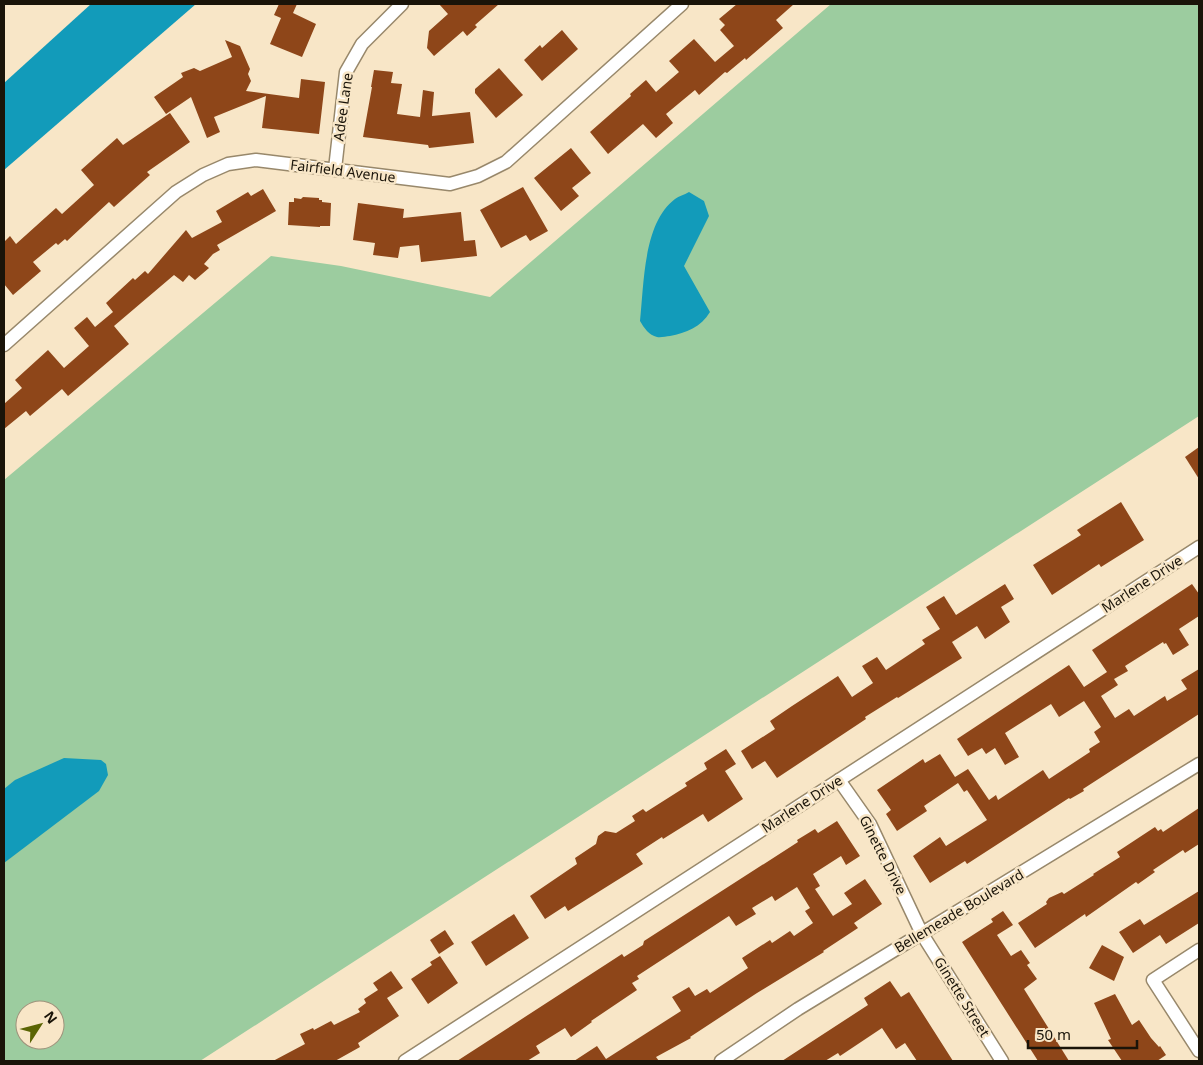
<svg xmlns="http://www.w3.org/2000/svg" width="1203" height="1065" viewBox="0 0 1203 1065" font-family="'Noto Sans',sans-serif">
<rect width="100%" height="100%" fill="#f8e6c7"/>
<path fill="#9ccc9f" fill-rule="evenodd" d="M831,4H1199V416L200,1061H4V480L271,256L341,266L490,297ZM25,1010H55V1040H25Z"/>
<g fill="#129bba">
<polygon points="91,4 196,4 4,170 4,83"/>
<path d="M689,192L704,201L709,216L684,266L710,312C701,327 686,333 670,336C666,336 661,338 657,337C649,335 644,328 640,321C644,285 643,223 675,199C679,196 684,195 689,192Z"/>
<polygon points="64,758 101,760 106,764 108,775 99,791 4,863 4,789 15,780"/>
</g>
<g fill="#8e4619">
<polygon points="279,4 297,4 293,13 316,24 302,57 270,44 281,18 274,15"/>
<polygon points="439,4 499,4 475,25 477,27 467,36 463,31 434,56 427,48 429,31 448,14"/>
<polygon points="737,4 794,4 776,20 783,28 746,60 745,58 727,73 725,72 699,95 695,90 666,114 673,123 656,138 643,124 608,154 590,132 631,96 630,94 646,80 656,92 679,72 669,61 694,39 715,62 734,46 720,30 725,25 719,19"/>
<polygon points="562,30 578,49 542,81 524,60 540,45 542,48"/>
<polygon points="225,40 240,46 250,69 248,74 251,81 246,91 299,98 301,79 325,82 319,134 262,128 266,96 214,117 220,132 207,138 191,97 166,114 154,97 183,77 181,73 194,68 200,71 232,57"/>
<polygon points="499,68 523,95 496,118 475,93 475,89"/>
<polygon points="374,70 393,72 391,83 402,84 397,114 420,117 423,90 434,92 432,116 470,112 474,143 429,148 428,145 363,137 372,87 371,87"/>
<polygon points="170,113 190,142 147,172 150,175 114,207 109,202 67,241 65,239 58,245 56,243 33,262 41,271 13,295 4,284 4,242 10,236 16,244 56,208 62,214 94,185 81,170 117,138 123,145"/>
<polygon points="571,148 591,173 572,188 579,196 561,211 534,178"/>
<polygon points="523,187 548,231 530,241 526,235 501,248 480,210"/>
<polygon points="263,189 276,211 217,245 220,250 213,254 204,264 209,268 195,280 189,275 183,282 174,275 114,326 129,344 68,396 62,389 30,416 26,411 4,429 4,404 22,388 15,380 48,350 64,368 89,346 74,328 87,317 95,327 113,312 106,303 133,278 135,280 145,271 148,274 186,230 192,238 222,222 216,211 248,192 251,196"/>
<polygon points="303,197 319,198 319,200 322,200 322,202 331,203 330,226 320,226 320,227 288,225 289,202 294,202 294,198 301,199"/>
<polygon points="358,203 404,209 403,218 461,212 464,241 475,240 477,256 421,262 419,245 400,247 398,258 373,255 375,243 353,240"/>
<polygon points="1199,447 1199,479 1185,457"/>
<polygon points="1121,502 1144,540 1101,567 1099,564 1052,595 1033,565 1081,535 1077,530"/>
<polygon points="1005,584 1014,599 1001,607 1010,622 985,639 977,626 952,642 962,658 898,698 897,697 865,717 866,719 777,778 765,761 752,769 741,751 775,729 770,721 792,706 838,676 852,697 873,683 862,666 877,657 886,670 925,644 922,640 940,629 926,607 944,596 956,615"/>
<polygon points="1192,584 1199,594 1199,616 1179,629 1189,645 1173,655 1166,643 1164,644 1163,642 1125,666 1128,671 1114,679 1118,685 1101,696 1115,718 1129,709 1134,716 1165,696 1167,701 1187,689 1181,680 1199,669 1199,714 1083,789 1084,791 1070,799 1069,798 967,864 965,861 930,883 913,856 940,837 946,846 987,820 967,790 964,792 958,783 924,806 927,811 897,831 886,814 891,810 877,790 923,759 925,763 940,754 955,777 968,769 989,800 996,795 998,800 1043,770 1049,779 1090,752 1089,749 1100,742 1094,732 1101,727 1084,701 1059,717 1051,704 1005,733 1019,757 1005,765 995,748 986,754 982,748 968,756 957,739 1069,665 1084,687 1107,672 1092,650"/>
<polygon points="726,749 736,764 725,771 743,799 708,822 703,814 663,839 662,837 636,854 643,864 568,911 565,906 545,919 530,896 577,864 575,858 596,844 598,836 605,831 616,833 635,821 632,816 643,809 646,812 687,786 685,783 707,769 704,763"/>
<polygon points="1199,808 1199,844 1185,853 1183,850 1153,870 1155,872 1138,884 1136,882 1086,917 1085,914 1035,948 1018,923 1047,904 1046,902 1049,898 1062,892 1064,894 1094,875 1093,874 1120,857 1117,852 1155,827 1158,831 1161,829 1163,832"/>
<polygon points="837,821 860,856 846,865 841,856 813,874 820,886 815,889 833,916 852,904 844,893 865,879 882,904 854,923 858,928 823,951 824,952 757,993 690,1037 691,1038 656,1057 659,1061 574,1061 597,1046 606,1059 681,1011 672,997 689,987 695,996 707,989 710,993 748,968 742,958 770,940 772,943 790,931 794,936 813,923 805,911 810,908 797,887 775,901 772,896 752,908 756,914 736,926 729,916 637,976 639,979 632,983 637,990 591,1021 592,1022 571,1037 565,1028 536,1046 540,1053 527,1061 457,1061 622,954 624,957 643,945 644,941 798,842 797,840 815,829 818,833"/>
<polygon points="1199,891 1199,923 1166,944 1160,935 1133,953 1119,932 1140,919 1144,925"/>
<polygon points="1003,911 1013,925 997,935 1011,956 1021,950 1030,963 1027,965 1037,979 1024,989 1069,1061 1038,1061 962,942 993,922 991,919"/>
<polygon points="514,914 529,938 486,966 471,942"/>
<polygon points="445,930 454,944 439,954 430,940"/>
<polygon points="1102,945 1124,957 1114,981 1089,968"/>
<polygon points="440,956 458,983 428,1004 411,979 432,965 430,962"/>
<polygon points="391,971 403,988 387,998 399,1016 358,1043 360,1047 335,1061 273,1061 305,1044 300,1034 313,1028 314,1030 331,1021 334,1025 360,1012 358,1009 366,1003 364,999 378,990 373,983"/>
<polygon points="890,981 901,997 909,992 953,1061 917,1061 905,1043 896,1049 882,1028 840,1056 838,1053 825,1061 782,1061 868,1005 864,998"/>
<polygon points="1115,994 1132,1025 1139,1020 1151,1038 1159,1047 1160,1046 1166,1055 1157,1061 1122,1061 1108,1040 1111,1039 1094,1003"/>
</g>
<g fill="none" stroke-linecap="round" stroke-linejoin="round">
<g stroke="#98886b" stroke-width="15">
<g id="minor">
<polyline points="335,169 346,72 362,44 402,4"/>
<polyline points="4,345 176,192 203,175 228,164 256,160 450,184 478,176 506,162 682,4"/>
<polyline points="839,780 870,824 922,934 1002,1061"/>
<polyline points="1199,950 1153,980 1199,1051"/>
<polyline points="405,1061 1199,547"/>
<polyline points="721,1061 798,1009 1199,764"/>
</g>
</g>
<use href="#minor" stroke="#fff" stroke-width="12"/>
</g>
<g text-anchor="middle" stroke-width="5" stroke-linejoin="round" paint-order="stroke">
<g font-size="14" fill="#1a1409" stroke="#f8e6c7">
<text transform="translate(343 107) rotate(-82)" y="5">Adee Lane</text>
<text transform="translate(343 171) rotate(7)" y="5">Fairfield Avenue</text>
<text transform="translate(1142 584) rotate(-33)" y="5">Marlene Drive</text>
<text transform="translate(802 804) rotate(-33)" y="5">Marlene Drive</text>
<text transform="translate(883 855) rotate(63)" y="5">Ginette Drive</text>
<text transform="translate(959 911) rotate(-31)" y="5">Bellemeade Boulevard</text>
<text transform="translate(962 997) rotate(58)" y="5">Ginette Street</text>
</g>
</g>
<rect width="1203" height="1065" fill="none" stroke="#1a1409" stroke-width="10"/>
<g transform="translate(40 1025) rotate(54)"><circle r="24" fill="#f8e6c7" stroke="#9f927b"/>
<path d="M0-4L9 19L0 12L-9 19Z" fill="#5a6403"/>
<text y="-8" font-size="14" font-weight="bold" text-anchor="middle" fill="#1a1409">N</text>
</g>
<path d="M1028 1040v8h109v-8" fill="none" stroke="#1a1409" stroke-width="2.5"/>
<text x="1036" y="1040" font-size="15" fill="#1a1409" stroke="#f8e6c7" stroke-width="4" paint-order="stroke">50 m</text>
</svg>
